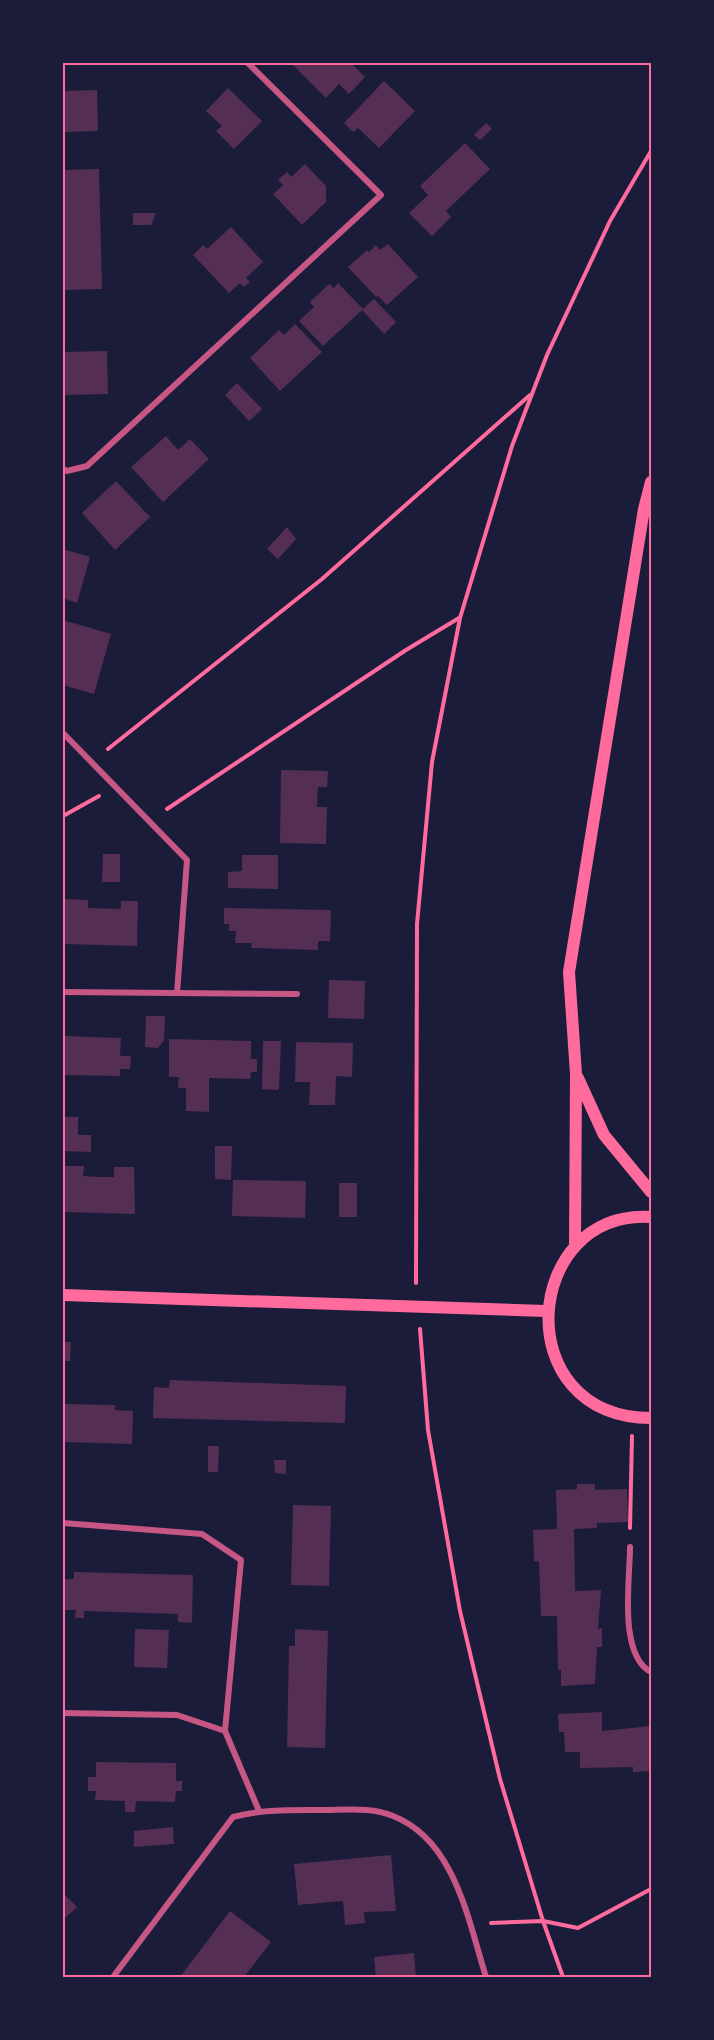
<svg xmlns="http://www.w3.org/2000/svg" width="714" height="2040" viewBox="0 0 714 2040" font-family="Commissioner,sans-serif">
<rect width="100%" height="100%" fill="#1b1b3a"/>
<g fill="#542f53">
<polygon points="295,63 351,63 365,77 349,94 339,84 326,98 293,65"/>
<polygon points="384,81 415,111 379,148 358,128 353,132 344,123"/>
<polygon points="228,88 262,121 234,149 216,131 222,126 206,111"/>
<polygon points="97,90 98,131 63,132 63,91"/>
<polygon points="486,123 492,129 480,140 474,135"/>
<polygon points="465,143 490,169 446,211 451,217 432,236 409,213 428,195 420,186"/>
<polygon points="305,164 326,186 326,202 302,225 273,194 283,185 278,180 287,172 291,177"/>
<polygon points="99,169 102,289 63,290 63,170"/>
<polygon points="133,213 156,213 151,225 133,225"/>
<polygon points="231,227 263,262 246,278 250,282 244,287 240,283 229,293 193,255 203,245 207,249"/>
<polygon points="388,244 418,277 387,305 378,296 376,297 348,267 367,250 369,252 376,245 380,250"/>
<polygon points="338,283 363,309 374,299 396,322 384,334 362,310 323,346 299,321 314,307 310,302 329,284 334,288"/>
<polygon points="295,324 322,352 280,391 250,358 279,330 284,335"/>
<polygon points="107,351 108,394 63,395 63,352"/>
<polygon points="237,383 262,409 249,421 225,395"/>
<polygon points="166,436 178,450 190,439 209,459 163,502 131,467"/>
<polygon points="116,481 150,517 115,550 82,513"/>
<polygon points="287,527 296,539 278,559 267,549"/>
<polygon points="63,549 90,557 77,603 63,598"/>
<polygon points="63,620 111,634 94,694 63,685"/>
<polygon points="281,770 328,771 327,787 318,787 317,807 327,807 326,844 280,843"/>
<polygon points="103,854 120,854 120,882 102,882"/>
<polygon points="242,855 278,855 278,889 228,888 228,872 242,871"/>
<polygon points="65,899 88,900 88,908 121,909 121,901 138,901 137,946 63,944"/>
<polygon points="224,908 331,910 330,941 318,941 318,950 251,948 252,943 235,943 236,931 229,931 229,924 224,924"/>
<polygon points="329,980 365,981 364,1019 328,1018"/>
<polygon points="146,1016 165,1016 164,1040 158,1048 145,1047"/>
<polygon points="63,1036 121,1038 120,1056 131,1056 130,1069 120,1069 120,1076 63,1075"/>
<polygon points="169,1039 251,1041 251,1059 257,1059 257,1072 251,1072 250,1079 209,1078 209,1112 186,1111 186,1088 178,1088 179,1077 169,1077"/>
<polygon points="263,1041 281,1041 279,1090 262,1089"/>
<polygon points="296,1042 353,1043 352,1077 336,1076 335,1105 309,1105 310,1082 295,1082"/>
<polygon points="63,1117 78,1117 78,1135 91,1135 91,1152 63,1151"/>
<polygon points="215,1146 232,1146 231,1180 215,1179"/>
<polygon points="63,1166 84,1166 83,1176 98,1177 114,1177 114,1167 134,1167 135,1214 63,1212"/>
<polygon points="233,1180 306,1181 305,1218 232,1216"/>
<rect x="339" y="1183" width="18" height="34"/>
<polygon points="63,1342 71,1342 70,1361 63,1361"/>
<polygon points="170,1380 346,1386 345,1423 153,1418 154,1387 169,1388"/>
<polygon points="63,1404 115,1405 115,1410 133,1411 132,1444 63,1442"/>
<polygon points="208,1446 219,1446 218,1472 208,1472"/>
<polygon points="274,1460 286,1460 286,1474 275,1473"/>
<polygon points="577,1484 595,1484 595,1490 627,1489 628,1522 597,1523 597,1528 574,1529 575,1591 601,1590 598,1629 602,1628 602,1647 597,1647 595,1684 561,1686 561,1670 558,1670 557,1616 541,1616 539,1562 534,1561 533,1530 557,1529 556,1490 577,1489"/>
<polygon points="293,1505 331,1506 329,1586 291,1585"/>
<polygon points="74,1572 193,1575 192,1623 178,1622 178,1614 84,1611 84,1618 75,1618 76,1610 63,1610 63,1579 74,1579"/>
<polygon points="135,1629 169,1630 167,1668 134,1667"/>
<polygon points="295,1629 328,1631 325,1748 287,1747 289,1646 295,1646"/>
<polygon points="602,1712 602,1731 651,1726 651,1771 633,1772 633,1767 580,1768 580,1752 565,1752 564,1732 559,1732 558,1714"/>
<polygon points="96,1762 176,1763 176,1781 182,1781 182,1791 176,1791 175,1802 136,1801 135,1812 125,1812 125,1801 95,1800 96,1791 88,1791 88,1777 96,1777"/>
<polygon points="173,1827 174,1844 134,1847 134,1831"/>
<polygon points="391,1855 396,1911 364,1912 365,1923 345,1925 343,1901 298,1905 294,1864"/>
<polygon points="63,1893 77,1907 63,1920"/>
<polygon points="230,1911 271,1942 244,1977 180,1977"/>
<polygon points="414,1953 416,1977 376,1977 374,1957"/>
</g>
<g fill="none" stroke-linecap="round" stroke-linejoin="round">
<g stroke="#ff6b9d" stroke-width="4">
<polyline points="108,749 322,579 530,395"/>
<polyline points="167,809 406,650 459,618"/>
<polyline points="63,816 99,796"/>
<polyline points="416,1283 417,924 432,762 460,618 512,446 547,355 610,221 651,151"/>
<polyline points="420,1329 428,1430 460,1611 500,1779 543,1921 563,1977"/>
<polyline points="630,1528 632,1436"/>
<polyline points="491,1923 543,1921 578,1928 651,1889"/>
</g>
<g stroke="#c65784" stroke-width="6">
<polyline points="63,469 67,471 87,466 381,195 248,63"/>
<polyline points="63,733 187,860 177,993"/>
<polyline points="63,992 297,994"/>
<polyline points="63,1523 202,1534 241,1560 225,1731 259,1811"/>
<path d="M630,1547C630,1579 618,1655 651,1672"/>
<polyline points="63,1713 177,1715 225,1731"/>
<path d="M113,1977L233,1817C264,1809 293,1810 324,1810C347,1810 372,1807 393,1816C455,1840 468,1920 486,1977"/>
</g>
<g stroke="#ff6b9d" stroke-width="12">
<polyline points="578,1078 604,1135 651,1192"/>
<path d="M651,1217C523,1209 506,1417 651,1418"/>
<polyline points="575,1246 576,1074 569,972 644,509 651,482"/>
<polyline points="63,1295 546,1311"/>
</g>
</g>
<rect width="714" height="2040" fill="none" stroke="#1b1b3a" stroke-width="129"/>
<rect x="64" y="64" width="586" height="1912" fill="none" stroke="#ff6b9d" stroke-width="2"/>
</svg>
